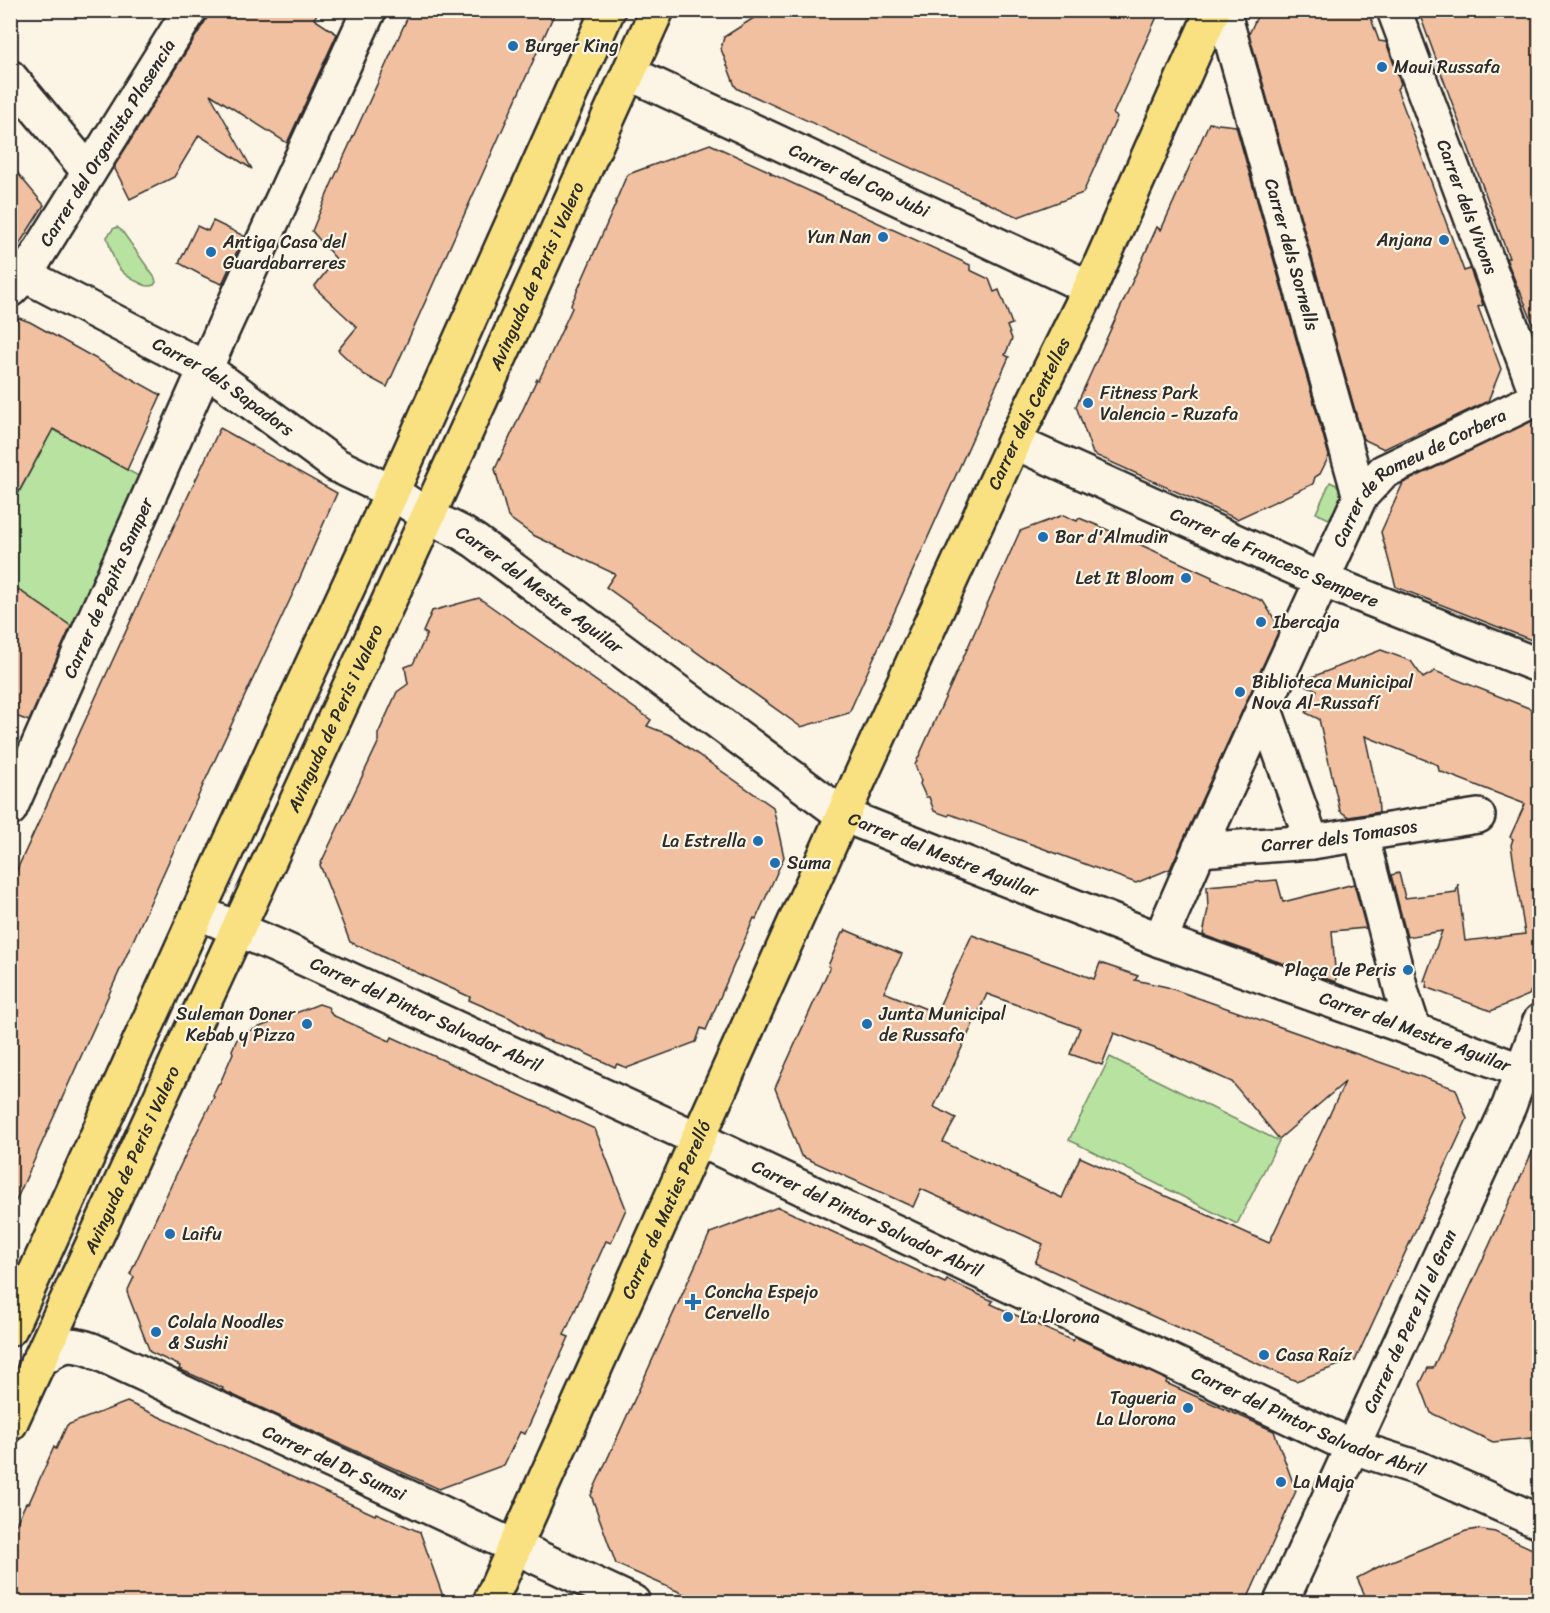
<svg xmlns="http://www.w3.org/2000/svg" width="1550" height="1613" viewBox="0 0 1550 1613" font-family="Sriracha,sans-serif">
<rect width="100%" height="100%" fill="#fcf5e5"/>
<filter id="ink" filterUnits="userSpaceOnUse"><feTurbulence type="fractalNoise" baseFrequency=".0167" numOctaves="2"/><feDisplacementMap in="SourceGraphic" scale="12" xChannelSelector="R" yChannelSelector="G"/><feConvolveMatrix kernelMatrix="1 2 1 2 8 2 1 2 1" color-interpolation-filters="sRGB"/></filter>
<g filter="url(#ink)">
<g fill="#b7e29f" stroke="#718665" stroke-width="1.5">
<path d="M117,227L122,231L155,278L156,282L154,285C148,287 146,286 140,283C115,272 114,261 107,237L113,229Z"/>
<polygon points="53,429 144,479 74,628 11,584 11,508"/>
<polygon points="1330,482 1345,489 1339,515 1333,512 1329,519 1316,513"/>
<polygon points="1110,1057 1279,1141 1237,1224 1069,1140"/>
<polygon points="1539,1437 1539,1468 1534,1468 1530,1439"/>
</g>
<g fill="#f1c0a1" stroke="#2b2b2b" stroke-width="1.5" fill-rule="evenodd">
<polygon points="209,10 319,10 314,19 337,34 287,143 210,94 252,169 199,135 174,177 130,199 115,169 115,165 206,20"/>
<polygon points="411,10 556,10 387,387 363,374 338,350 357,327 314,287 336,259 312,231 331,185"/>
<polygon points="766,10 1160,10 1113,114 1117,117 1083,193 1018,217 738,89 735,86 721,49 724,37"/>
<polygon points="1260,10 1368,10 1379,41 1386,42 1401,84 1397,89 1464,271 1470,269 1483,305 1478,307 1501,369 1488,401 1427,430 1428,428 1384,449 1363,439 1249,34"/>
<polygon points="1418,10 1539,10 1539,336 1538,336 1520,291 1519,291 1506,258 1509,258"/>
<polygon points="1209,123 1236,126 1329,456 1320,474 1315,477 1313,484 1237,519 1093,454 1076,406 1157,227 1161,230"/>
<polygon points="710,144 771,172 770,173 970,265 970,270 989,279 994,292 999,290 1012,324 1007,326 1012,339 1005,355 1009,357 849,713 801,727 606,587 615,574 533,535 508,517 495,469 537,379 539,380 572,308 571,305 616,203 615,203 626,177 629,174"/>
<polygon points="10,164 44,205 15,251 10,251"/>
<polygon points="213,221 244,236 222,284 205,277 179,263 197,226 208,231"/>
<polygon points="19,318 30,322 161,395 127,470 53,429 10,508 10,334"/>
<polygon points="1534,420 1539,421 1539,643 1396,587 1381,532 1403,483"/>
<polygon points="220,428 337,493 295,589 205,781 10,1214 10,885 174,526"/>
<polygon points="1063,515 1077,521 1079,518 1099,526 1212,577 1212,579 1263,601 1280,628 1170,869 1136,883 950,814 948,816 934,811 929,797 926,797 920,784 921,781 915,765 1020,531"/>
<polygon points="10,584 71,626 29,721 10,714"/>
<polygon points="479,598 651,720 647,726 670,735 773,807 784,857 756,919 754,918 706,1030 701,1028 696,1042 627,1068 617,1064 615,1067 576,1049 543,1039 510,1018 469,1000 470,997 350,942 320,865 378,743 378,734 397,692 408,684 405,667 413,664 427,634 423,632 432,611"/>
<polygon points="1381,650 1411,661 1423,678 1435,671 1539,712 1539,971 1529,995 1491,1011 1426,987 1427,982 1424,981 1442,931 1407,937 1391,875 1399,873 1405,898 1456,892 1458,884 1465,941 1525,934 1511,845 1513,839 1510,837 1525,804 1439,771 1438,765 1365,736 1378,796 1379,812 1349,817 1340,811 1319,719 1306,713 1317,690 1299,682"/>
<polygon points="1277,880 1283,902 1354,884 1366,928 1332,931 1336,982 1203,935 1208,909 1207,886"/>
<path d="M846,930L902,954L884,992L936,1013L972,935L1094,979L1100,963L1138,976L1135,980L1167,987L1456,1089L1467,1119L1355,1361H1350L1296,1381L1035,1263L1043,1244L921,1189L913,1207L801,1156L775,1088L830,967L828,966L842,933H844ZM987,994L1080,1028L1070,1054L1102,1065L1114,1033L1172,1055L1232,1082L1279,1139L1345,1082L1269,1243L1080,1157L1062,1198L943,1142L956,1118L934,1107Z"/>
<polygon points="319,1004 328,1007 332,1015 390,1041 392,1037 595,1129 626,1209 611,1243 606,1241 564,1335 569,1337 525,1434 520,1432 504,1465 439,1489 222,1390 223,1388 179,1369 180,1366 150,1352 127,1292 134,1277 130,1274 181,1164 214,1097 213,1095 218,1084 220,1083 233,1053 232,1050 239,1035"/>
<polygon points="1539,1137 1539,1437 1493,1442 1431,1413 1420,1384 1428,1368 1433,1368"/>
<polygon points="778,1207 945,1283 947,1280 993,1301 991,1304 1073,1341 1075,1337 1167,1380 1166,1383 1274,1431 1296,1491 1246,1602 702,1602 616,1564 591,1495 710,1233"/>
<polygon points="127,1402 375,1515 376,1513 420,1532 445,1602 10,1602 10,1536 26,1503 29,1503 54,1447 56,1449 67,1425"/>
<polygon points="1478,1529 1495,1532 1539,1552 1539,1602 1497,1602 1489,1599 1481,1602 1368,1602 1357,1578 1382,1565 1466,1531"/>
</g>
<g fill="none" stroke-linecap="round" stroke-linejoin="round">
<g stroke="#2b2b2b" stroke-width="38">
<g id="minor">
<path id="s1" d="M1223,10L1360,497"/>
<path id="s2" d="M1394,10L1540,403"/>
<path id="s3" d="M629,73L1090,288"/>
<polyline points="10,77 89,172"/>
<path id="s4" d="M10,269L25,275L206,369L336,465L392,492L428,516L462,533L475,541L843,815L1160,940L1414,1030L1540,1078"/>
<path id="s5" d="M10,290L25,275L190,10"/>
<path id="s6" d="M1014,442L1322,580L1540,666"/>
<polyline points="1264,707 1312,842"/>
<path id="s7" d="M10,809L223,329L369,10"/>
<polyline points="1361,835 1402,993 1414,1030"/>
<path id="s8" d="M1199,850L1312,842L1478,816"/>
<path id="s9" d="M198,912L279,947L698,1139L1353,1447L1418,1468L1540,1522"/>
<path id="s10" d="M1160,940L1199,850L1360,497L1383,472L1540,397"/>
<path id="s11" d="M37,1363C59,1346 65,1340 92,1350L633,1602"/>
<path id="s12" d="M1281,1602L1509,1106L1540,1021"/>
</g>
</g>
<g stroke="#2b2b2b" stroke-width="38">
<g id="major">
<polyline points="10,1329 198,912 392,492 608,10"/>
<path id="s13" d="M10,1424L428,516L657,10"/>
<path id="s14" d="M490,1602L843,815L1014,442L1090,288L1213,10"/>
</g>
</g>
<use href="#minor" stroke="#fcf5e5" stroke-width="33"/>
<use href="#major" stroke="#f9e181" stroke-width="33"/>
</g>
</g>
<g fill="#1f6fb2" stroke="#fcf5e5" stroke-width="2">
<circle cx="513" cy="46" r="6"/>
<circle cx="1382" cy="67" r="6"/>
<circle cx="883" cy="237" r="6"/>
<circle cx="1444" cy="240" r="6"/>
<circle cx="211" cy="252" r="6"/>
<circle cx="1088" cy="403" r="6"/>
<circle cx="1043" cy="537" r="6"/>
<circle cx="1186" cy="578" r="6"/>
<circle cx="1261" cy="622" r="6"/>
<circle cx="1240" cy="692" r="6"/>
<circle cx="758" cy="841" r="6"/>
<circle cx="775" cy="863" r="6"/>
<circle cx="1408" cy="970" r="6"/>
<circle cx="307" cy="1024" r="6"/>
<circle cx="867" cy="1024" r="6"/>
<circle cx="170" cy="1234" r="6"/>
<path d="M690 1293h6v6h6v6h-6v6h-6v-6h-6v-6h6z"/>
<circle cx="1008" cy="1317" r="6"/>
<circle cx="156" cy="1332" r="6"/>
<circle cx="1264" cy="1355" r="6"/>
<circle cx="1188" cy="1408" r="6"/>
<circle cx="1281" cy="1482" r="6"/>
</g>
<g text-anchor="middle" stroke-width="4.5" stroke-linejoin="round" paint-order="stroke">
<g font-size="18" fill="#2b2b2b" stroke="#fcf5e5" text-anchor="start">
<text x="525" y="52">Burger King</text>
<text x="1394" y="73">Maui Russafa</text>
<text x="871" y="243" text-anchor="end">Yun Nan</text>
<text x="1432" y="246" text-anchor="end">Anjana</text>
<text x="223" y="248">Antiga Casa del<tspan x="223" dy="21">Guardabarreres</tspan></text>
<text x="1100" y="399">Fitness Park<tspan x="1100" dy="21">Valencia - Ruzafa</tspan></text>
<text x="1055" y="543">Bar d'Almudin</text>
<text x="1174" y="584" text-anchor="end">Let It Bloom</text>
<text x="1273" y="628">Ibercaja</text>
<text x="1252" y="688">Biblioteca Municipal<tspan x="1252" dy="21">Nova Al-Russafí</tspan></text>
<text x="746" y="847" text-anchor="end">La Estrella</text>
<text x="787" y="869">Suma</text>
<text x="1396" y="976" text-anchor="end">Plaça de Peris</text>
<text x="295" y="1020" text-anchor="end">Suleman Doner<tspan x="295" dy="21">Kebab y Pizza</tspan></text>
<text x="879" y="1020">Junta Municipal<tspan x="879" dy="21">de Russafa</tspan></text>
<text x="182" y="1240">Laifu</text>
<text x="705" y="1298">Concha Espejo<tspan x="705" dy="21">Cervello</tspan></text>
<text x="1020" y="1323">La Llorona</text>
<text x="168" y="1328">Colala Noodles<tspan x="168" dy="21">&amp; Sushi</tspan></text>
<text x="1276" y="1361">Casa Raíz</text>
<text x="1176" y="1404" text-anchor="end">Tagueria<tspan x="1176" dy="21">La Llorona</tspan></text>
<text x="1293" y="1488">La Maja</text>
</g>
<g font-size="18" fill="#2b2b2b" stroke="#fcf5e5">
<text dy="6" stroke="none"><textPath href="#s5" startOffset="177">Carrer del Organista Plasencia</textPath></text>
<text dy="6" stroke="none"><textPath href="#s3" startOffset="254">Carrer del Cap Jubi</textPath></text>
<text dy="6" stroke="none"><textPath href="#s2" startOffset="210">Carrer dels Vivons</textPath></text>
<text dy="6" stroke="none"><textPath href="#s1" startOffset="254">Carrer dels Sornells</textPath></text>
<text dy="6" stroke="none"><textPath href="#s13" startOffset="1263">Avinguda de Peris i Valero</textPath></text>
<text dy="6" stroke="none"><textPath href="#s4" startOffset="244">Carrer dels Sapadors</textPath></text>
<text dy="6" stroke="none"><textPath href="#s14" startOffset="1305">Carrer dels Centelles</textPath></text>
<text dy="6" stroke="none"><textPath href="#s10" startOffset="544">Carrer de Romeu de Corbera</textPath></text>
<text dy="6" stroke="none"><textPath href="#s6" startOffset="285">Carrer de Francesc Sempere</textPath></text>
<text dy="6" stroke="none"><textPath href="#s7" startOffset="242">Carrer de Pepita Samper</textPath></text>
<text dy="6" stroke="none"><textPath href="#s4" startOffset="621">Carrer del Mestre Aguilar</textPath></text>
<text dy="6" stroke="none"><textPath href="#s13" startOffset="777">Avinguda de Peris i Valero</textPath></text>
<text dy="6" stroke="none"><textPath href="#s8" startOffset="141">Carrer dels Tomasos</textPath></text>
<text dy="6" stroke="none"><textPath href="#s4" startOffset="1107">Carrer del Mestre Aguilar</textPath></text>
<text dy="6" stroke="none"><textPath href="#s9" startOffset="250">Carrer del Pintor Salvador Abril</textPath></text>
<text dy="6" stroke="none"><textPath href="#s4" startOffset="1611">Carrer del Mestre Aguilar</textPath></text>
<text dy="6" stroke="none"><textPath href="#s13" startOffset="291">Avinguda de Peris i Valero</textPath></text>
<text dy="6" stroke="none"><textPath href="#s14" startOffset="430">Carrer de Maties Perelló</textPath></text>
<text dy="6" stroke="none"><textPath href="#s9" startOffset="736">Carrer del Pintor Salvador Abril</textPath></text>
<text dy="6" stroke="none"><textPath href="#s12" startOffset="309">Carrer de Pere III el Gran</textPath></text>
<text dy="6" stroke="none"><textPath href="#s9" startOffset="1222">Carrer del Pintor Salvador Abril</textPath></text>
<text dy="6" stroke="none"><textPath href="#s11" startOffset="328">Carrer del Dr Sumsi</textPath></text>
</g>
</g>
<rect width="1550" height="1613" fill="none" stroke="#fcf5e5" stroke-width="36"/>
<rect x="18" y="18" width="1514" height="1577" fill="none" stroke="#2b2b2b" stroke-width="2" filter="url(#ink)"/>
</svg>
